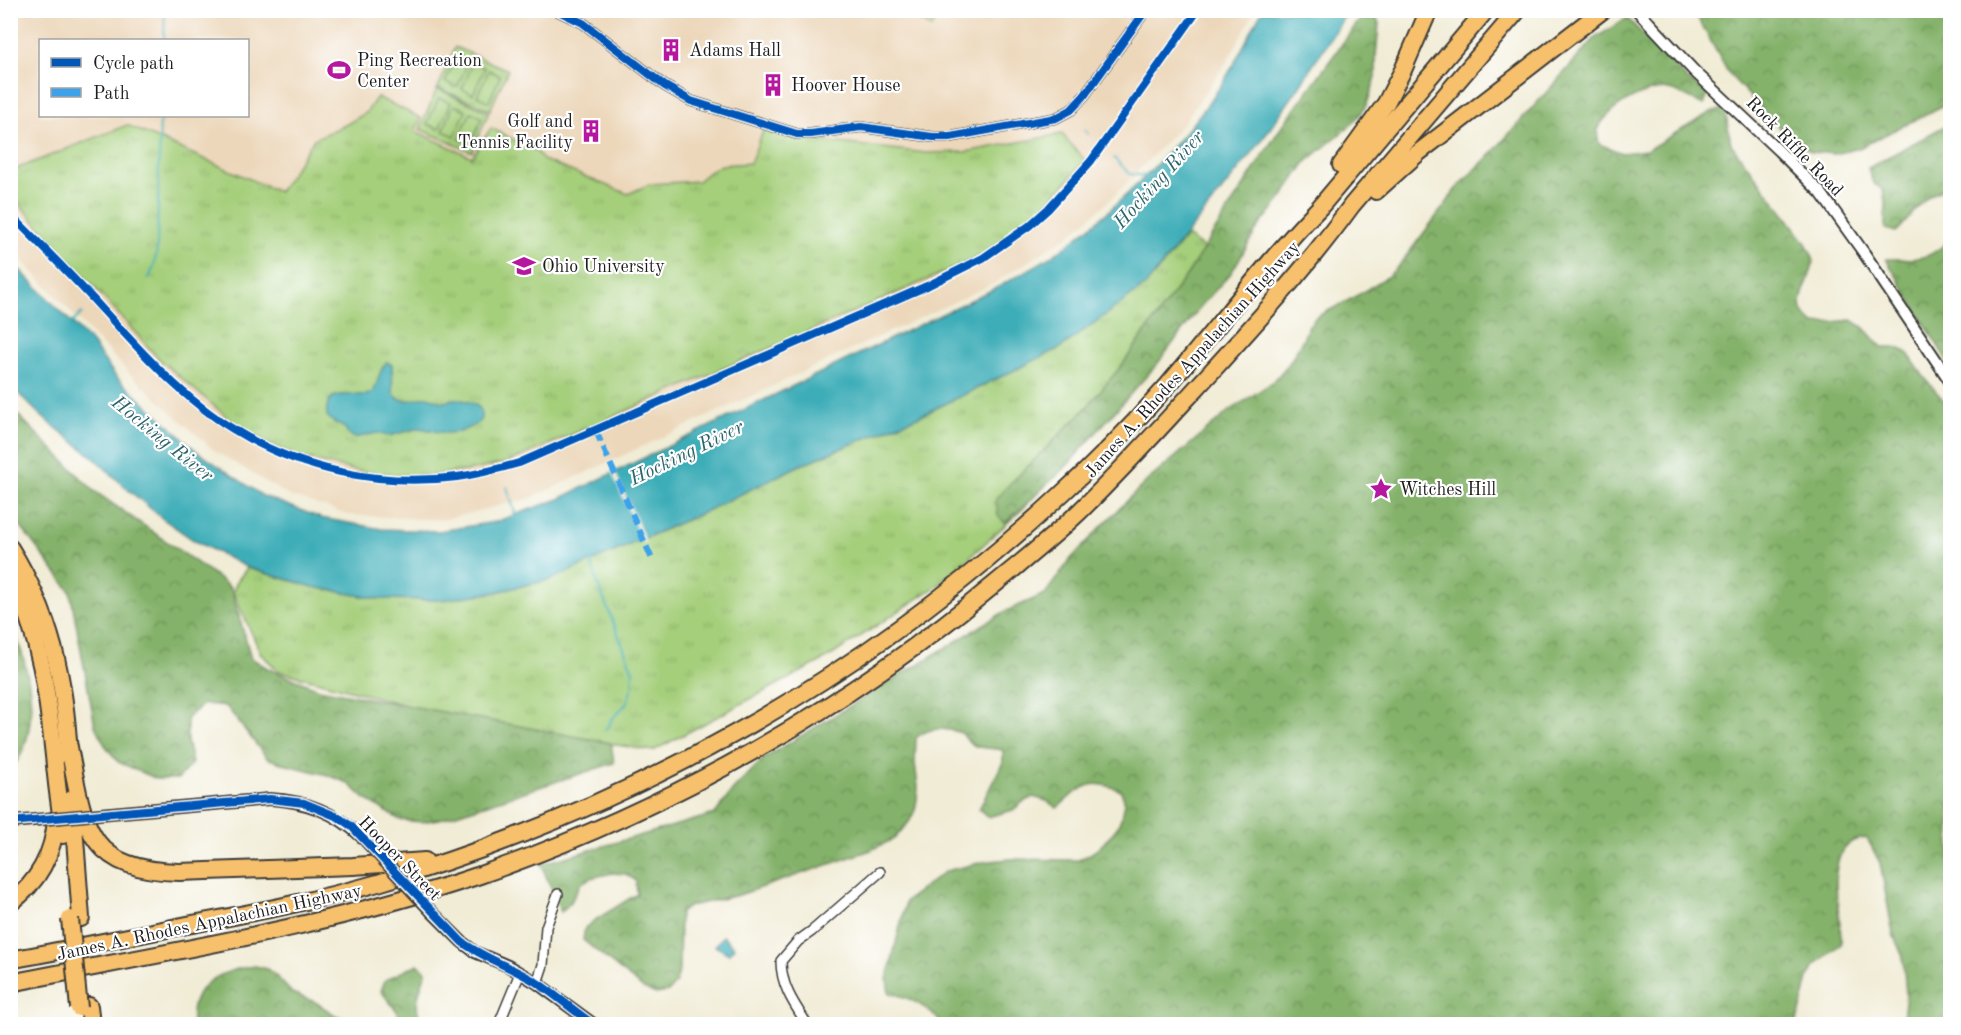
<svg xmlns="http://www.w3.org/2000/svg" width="1961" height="1035" viewBox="0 0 1961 1035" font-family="'Old Standard TT',serif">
<defs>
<pattern id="grass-tufts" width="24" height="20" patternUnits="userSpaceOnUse" patternTransform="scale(1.5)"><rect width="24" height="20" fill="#a5cf7a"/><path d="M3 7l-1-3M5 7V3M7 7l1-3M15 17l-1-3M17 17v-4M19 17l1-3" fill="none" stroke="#8db169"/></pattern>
<pattern id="forest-crowns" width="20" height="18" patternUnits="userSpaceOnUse" patternTransform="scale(1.5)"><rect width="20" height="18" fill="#84b26a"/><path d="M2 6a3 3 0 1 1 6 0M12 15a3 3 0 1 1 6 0" fill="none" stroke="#6b9056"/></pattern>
<pattern id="park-crowns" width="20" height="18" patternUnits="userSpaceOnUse" patternTransform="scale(1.5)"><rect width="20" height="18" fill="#a5cf7a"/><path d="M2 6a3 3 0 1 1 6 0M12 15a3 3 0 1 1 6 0" fill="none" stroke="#8db169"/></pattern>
</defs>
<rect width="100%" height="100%" fill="#fff"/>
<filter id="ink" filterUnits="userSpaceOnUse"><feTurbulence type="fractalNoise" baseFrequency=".0167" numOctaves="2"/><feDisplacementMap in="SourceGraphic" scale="12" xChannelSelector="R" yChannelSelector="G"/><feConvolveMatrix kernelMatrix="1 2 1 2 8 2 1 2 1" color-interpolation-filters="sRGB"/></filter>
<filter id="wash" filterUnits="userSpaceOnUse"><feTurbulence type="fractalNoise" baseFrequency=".008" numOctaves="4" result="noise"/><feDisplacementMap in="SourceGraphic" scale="24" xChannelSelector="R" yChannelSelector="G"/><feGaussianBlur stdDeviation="1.35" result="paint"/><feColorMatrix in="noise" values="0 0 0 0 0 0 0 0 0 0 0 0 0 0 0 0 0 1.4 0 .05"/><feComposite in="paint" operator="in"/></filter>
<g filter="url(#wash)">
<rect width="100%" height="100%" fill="#f1ecd6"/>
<path fill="#ecd7ba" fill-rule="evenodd" d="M11,11H1255L1227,62L1181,126L1110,200L1071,234L993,284L531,498L442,520L349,515L287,495L212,449L130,374L11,249ZM40,40H248V116H40Z"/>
<g fill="url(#grass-tufts)" stroke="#60764b" stroke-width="1.5">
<path d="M377,97L421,118L415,131L472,157L491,128L536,151L543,160L628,194L650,184L698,181L710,171L721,165L750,163L764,129L801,140H814L926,153L966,152L1062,134L1085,160C1052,201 1016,236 970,261L509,462L473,470L426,476L391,475L353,470L299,457L267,443L233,422L160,360L11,195V171L127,125L279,192L314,139L347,124L366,113Z"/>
<polygon points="1187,236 1204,248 1110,415 1023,509 940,584 829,657 653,751 455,718 279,671 261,654 233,592 237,581 247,568 313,587 379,599 441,600 496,592 552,579 702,513 796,467 922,415 1060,348 1146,285"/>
</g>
<g fill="url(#forest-crowns)" stroke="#506743" stroke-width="1.5">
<polygon points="1366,11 1374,11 1379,23 1376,56 1376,77 1366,107 1352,124 1306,162 1281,199 1259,226 1231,273 1201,306 1158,363 1063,470 1005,523 998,516 996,500 1003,491 1086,408 1122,365 1188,273 1278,132"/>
<polygon points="1694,11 1950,11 1950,102 1859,148 1835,154 1812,152 1791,140 1729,74"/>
<path d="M1627,18L1689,81L1708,94L1704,105C1692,101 1681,92 1669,90C1648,85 1604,110 1598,130C1597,134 1598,139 1599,144L1622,153L1647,150L1713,111L1725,109L1731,144L1806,243C1809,249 1813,255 1813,260C1812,286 1786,304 1814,324L1852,320L1863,327L1882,347H1895L1907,352L1924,377L1950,408V1024H1902L1906,995L1903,957L1893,934L1880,863L1867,838C1863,839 1857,839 1853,841C1822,856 1843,917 1841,944C1832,952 1818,960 1812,970C1803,984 1805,1007 1795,1024H942C928,1007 911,997 889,993L887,980L906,901L946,871L983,862L1009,859L1079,860L1090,854L1100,847L1117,828L1122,816L1125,803L1121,791C1089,776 1081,788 1057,808L1047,801L1033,797L1023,802L1013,810L988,817L979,809L1003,762V750C984,746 974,752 962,733C944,728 930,726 916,738L915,763L918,787L917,799L915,811L909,822L894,839L871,850L739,895L690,906L680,913L679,971L676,983L668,992L656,994L644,989L583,940L585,928L595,920L637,894L636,881L626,874L613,873L590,878L580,884L571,902L561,912L541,864L715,814L733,790L763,759L1004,612L1045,594L1070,560L1102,526L1146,482L1228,412L1274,381L1290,362L1303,339L1308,327L1316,317L1353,298L1387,277L1398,267L1448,201L1455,190L1492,153L1595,38Z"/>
<path d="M1950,123V195L1941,190C1920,198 1912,218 1896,232L1885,229V202L1883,190L1873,183L1868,168Z"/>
<path d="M1950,239V366L1886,259C1916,259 1928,262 1950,239Z"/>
<polygon points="11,408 93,490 213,574 231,588 251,658 269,669 319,689 611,743 614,763 444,818 422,822 400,820 364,798 348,783 328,775 287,765 267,758 226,706 204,704 187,718 187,741 192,763 178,779 157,779 118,762 105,745 95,726 70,591 11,514"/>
<path d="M11,623C27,661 39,707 24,748C20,757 15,764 11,773Z"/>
<path d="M418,964L426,972C420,990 410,1009 425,1024H398L400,1022L397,1011L381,991L385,980Z"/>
<path d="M255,966L267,969L276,976L292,993L315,1002L335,1015L359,1024H192C188,984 222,970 255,966Z"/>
</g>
<g fill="url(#park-crowns)" stroke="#60764b" stroke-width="1.5">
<path d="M882,11L937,10V11L935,23L931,28C916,16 899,13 880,13Z"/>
<polygon points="455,47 508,70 490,110 438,88"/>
<polygon points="437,89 489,112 472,152 420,129"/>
</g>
<g fill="#a5cf7a" stroke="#60764b" stroke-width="1.5">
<polygon points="457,56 469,61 457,87 445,82"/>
<polygon points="473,63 485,68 473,94 462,89"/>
<polygon points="489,70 500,76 489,102 477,96"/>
<polygon points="439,98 451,103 439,129 427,124"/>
<polygon points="454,105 466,110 455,136 443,131"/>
<polygon points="471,112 482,118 471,144 459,138"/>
</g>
<g fill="#3dadb8" stroke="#2c646a" stroke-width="1.5">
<path d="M1262,11H1348L1297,90L1260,143L1146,285L1060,348L922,415L796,467L702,513L552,579L496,592L441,600L379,599L313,587L248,568L195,541L163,519L126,488L93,457L41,416L11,386L10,260L92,343L116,377L198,452L263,496L321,518L382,529L439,531L495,522L559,499L1000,286C1022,273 1046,261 1067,245C1122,204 1181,144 1220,87C1236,63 1248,36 1262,11Z"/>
<path d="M387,362L392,365L393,392L397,398C408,403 414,399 425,397C432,396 436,401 443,402C450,402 445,401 452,399C460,398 476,403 481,410V419L477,424L460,432L445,433L419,428L389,436L377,433L355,438L348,434L345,428L333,422L327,416C323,385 354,398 371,394C380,385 377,370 387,362Z"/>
<polygon points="723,936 734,947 729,954 715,946"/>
</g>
<polygon fill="#f1ecd6" points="614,469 646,542 643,543 611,471"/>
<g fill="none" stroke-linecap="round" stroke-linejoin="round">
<g stroke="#3dadb8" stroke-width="2">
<polyline points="164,40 165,10"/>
<polyline points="1084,129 1088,134"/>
<polyline points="1114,158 1130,174 1146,176"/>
<polyline points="149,278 154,266 157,249 160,116"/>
<polyline points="71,324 82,313"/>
<polyline points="507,487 516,516"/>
<polyline points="591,561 598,585 633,671 632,689 626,704 611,720 609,727 605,729"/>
</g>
</g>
</g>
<g filter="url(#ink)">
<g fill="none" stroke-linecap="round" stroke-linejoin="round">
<g stroke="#3c3b38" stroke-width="12">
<g id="minor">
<polyline points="556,10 583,23 665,86 691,101 797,134 811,134 861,127 933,137 950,137 1056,118 1071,110 1084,96 1146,10"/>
<polyline points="537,983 543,965 546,927 558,894"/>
<polyline points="499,1024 520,973"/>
<path d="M807,1024C794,1004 781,986 781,961L798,941L812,931L880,872"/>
</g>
</g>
<g stroke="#3c3b38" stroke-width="14">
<g id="tertiary">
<polyline points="1637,10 1694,71 1779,151 1821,193 1864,253 1950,381"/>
<path d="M111,813L270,799C306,801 335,812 362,837"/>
<polyline points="10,822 34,820"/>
<polyline points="432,912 462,942 475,952 508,966 537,983 593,1024"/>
</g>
</g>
<g stroke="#3c3b38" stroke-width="20">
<g id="motorway">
<polyline points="1341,165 1386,103 1403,70 1429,10"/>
<polyline points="1376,191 1418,153 1603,10"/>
<path d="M10,548C51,614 65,679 69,756"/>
<path d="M10,575C45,643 49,711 57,784C59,801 62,818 63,835"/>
<path d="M69,747C84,824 85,870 179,872L353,866L425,861"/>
<polyline points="72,799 81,918"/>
<path d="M10,903C38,883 54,853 56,819"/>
<path d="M10,960C69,949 128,937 187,925C251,913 315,901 378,883C631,809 859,681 1053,502C1094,465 1132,426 1168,385C1219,326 1266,262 1320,207L1486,10"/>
<path d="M10,983C168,952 327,927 480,875C670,809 847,708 1001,579C1028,557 1055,535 1080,511C1126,466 1169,418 1212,371C1261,317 1310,263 1352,205L1518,10"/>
<polyline points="89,1006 91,1024"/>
</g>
</g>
<use href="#minor" stroke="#fff" stroke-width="9"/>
<use href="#tertiary" stroke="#fff" stroke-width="10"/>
<use href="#motorway" stroke="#f7c06c" stroke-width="16"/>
<g stroke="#3c3b38" stroke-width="14" stroke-linecap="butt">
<g id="tertiary-bridge">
<polyline points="34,820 111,813"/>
<polyline points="362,837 432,912"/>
</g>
</g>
<g stroke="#3c3b38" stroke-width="20" stroke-linecap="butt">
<polyline id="motorway-bridge" points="70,919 79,1008"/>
</g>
<use href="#tertiary-bridge" stroke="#fff" stroke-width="10"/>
<use href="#motorway-bridge" stroke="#f7c06c" stroke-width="16"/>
<polyline stroke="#3da2ea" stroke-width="6" stroke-dasharray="12 6" stroke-linecap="butt" points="596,431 652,559"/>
<g stroke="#fff" stroke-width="11">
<g id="cycleway">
<polyline points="556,10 583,23 665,86 691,101 797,134 811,134 861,127 933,137 950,137 1056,118 1071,110 1084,96 1146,10"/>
<path d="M10,214C38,242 66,270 93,299C135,345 180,397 233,429C299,470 380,487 457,477C478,474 498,469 519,463L927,286L983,258L1029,226L1048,209L1091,161L1198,10"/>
<path d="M10,822L270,799L304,803L338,817L351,826L462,942C485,959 512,967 536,982C556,995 574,1011 593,1024"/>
</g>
</g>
<use href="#cycleway" stroke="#0057b8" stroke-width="8"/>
</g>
</g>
<defs>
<g id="building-bare" transform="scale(1.8)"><path d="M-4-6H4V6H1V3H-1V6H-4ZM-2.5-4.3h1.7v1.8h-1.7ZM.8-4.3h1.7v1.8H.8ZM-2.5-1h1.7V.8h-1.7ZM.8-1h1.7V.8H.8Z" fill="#b5179e" stroke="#fff" stroke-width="2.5" paint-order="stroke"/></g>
<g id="stadium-bare" transform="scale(1.8)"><path d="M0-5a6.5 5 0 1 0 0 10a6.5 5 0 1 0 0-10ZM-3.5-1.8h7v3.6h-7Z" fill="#b5179e" stroke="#fff" stroke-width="2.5" paint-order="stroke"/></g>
<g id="university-bare" transform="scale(1.8)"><path d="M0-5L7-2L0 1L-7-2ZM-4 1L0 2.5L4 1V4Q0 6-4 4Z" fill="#b5179e" stroke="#fff" stroke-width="2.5" paint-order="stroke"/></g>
<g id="sight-bare" transform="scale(1.8)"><path d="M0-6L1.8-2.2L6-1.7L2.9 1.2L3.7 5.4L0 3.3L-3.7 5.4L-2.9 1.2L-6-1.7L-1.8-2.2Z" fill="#b5179e" stroke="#fff" stroke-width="2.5" paint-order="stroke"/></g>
</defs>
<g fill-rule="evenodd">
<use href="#building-bare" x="671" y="50"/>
<use href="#stadium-bare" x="339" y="70"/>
<use href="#building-bare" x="773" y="85"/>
<use href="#building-bare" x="591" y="131"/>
<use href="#university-bare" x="524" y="266"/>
<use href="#sight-bare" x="1381" y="489"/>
</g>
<g text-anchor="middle" stroke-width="4.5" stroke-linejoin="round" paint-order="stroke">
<g font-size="18" fill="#1c1c1c" stroke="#fff" text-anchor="start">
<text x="689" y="56">Adams Hall</text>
<text x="357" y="66">Ping Recreation<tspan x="357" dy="21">Center</tspan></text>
<text x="791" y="91">Hoover House</text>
<text x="573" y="127" text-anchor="end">Golf and<tspan x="573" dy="21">Tennis Facility</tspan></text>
<text x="542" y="272">Ohio University</text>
<text x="1399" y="495">Witches Hill</text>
</g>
<g font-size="18" fill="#1c1c1c" stroke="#fff">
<text transform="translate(1795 146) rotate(46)" y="6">Rock Riffle Road</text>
<text transform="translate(1192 359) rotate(-48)" y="6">James A. Rhodes Appalachian Highway</text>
<text transform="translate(400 858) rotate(46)" y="6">Hooper Street</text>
<text transform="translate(209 922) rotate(-12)" y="6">James A. Rhodes Appalachian Highway</text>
</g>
<g font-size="20" font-style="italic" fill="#2c646a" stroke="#fff">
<text transform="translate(1158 179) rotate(-48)" y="7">Hocking River</text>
<text transform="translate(163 438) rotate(39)" y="7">Hocking River</text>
<text transform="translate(686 452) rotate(-26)" y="7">Hocking River</text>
</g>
</g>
<rect width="1961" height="1035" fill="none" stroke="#fff" stroke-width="36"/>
<rect x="39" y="39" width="210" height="78" fill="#ffffff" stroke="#a4a4a4" stroke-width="1.5"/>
<rect x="51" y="58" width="30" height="9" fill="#0057b8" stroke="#a4a4a4" stroke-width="1.5"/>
<text x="93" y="69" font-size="18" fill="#1c1c1c">Cycle path</text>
<rect x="51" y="88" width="30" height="9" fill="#3da2ea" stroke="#a4a4a4" stroke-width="1.5"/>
<text x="93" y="99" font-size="18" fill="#1c1c1c">Path</text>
</svg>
